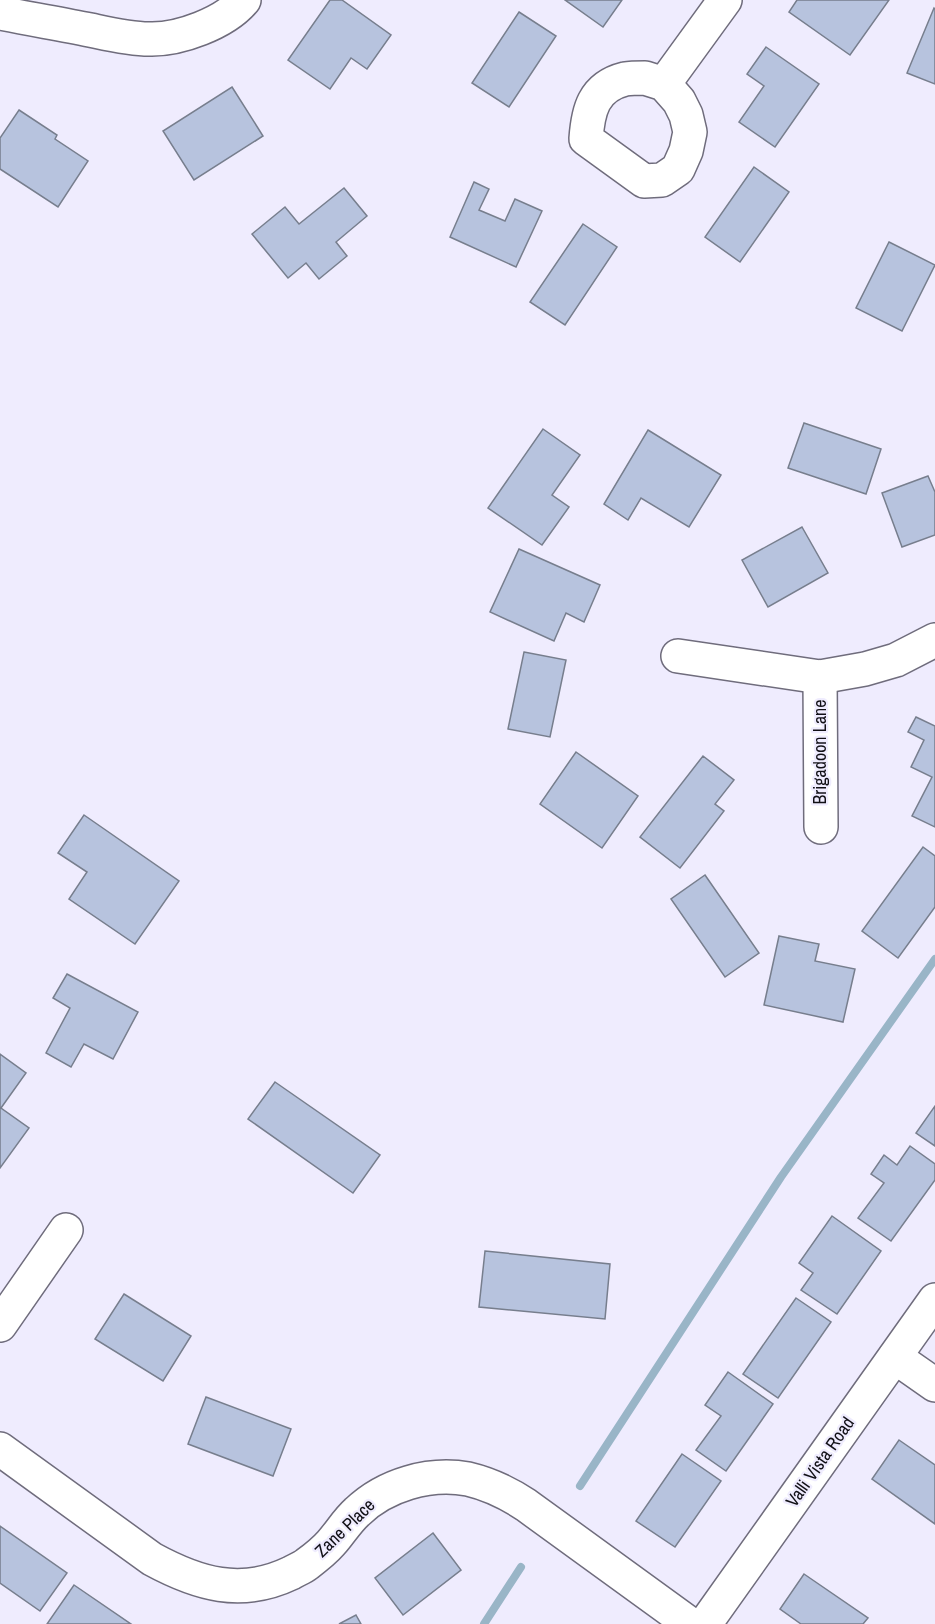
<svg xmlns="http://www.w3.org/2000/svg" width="935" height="1624" viewBox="0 0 935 1624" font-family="'Archivo Narrow',sans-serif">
<rect width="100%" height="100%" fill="#efecfe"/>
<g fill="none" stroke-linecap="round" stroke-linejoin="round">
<g stroke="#99b5c7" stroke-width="8">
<polyline points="580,1486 781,1177 935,959"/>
<polyline points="484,1624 521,1567"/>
</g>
</g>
<g fill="#b7c3de" stroke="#777e8d" stroke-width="1.5">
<polygon points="330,0 342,0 391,35 367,69 351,58 330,89 288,60"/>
<polygon points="565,0 622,0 603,27"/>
<polygon points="797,0 889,0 850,55 789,12"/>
<polygon points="934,8 935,9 935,84 907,73"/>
<polygon points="519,12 556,36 509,107 472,83"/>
<polygon points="766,47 819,84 775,147 739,122 764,86 747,74"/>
<polygon points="232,87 263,136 194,180 163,131"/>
<polygon points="19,110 57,135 55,139 88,161 58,207 0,169 0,138"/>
<polygon points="754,167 789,192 740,262 705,237"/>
<polygon points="474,182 489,189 479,210 505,221 515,199 542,211 516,267 450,237"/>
<polygon points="344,188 367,216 336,242 347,256 319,279 306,263 288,278 252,234 285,207 299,224"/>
<polygon points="583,224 617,247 565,325 530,302"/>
<polygon points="889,242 935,265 902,331 856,308"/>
<polygon points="804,423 881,449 866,494 788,468"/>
<polygon points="543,429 580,455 552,495 569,507 542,545 488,508"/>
<polygon points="648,430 721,475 689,527 641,498 628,520 604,504"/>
<polygon points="928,476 935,492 935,535 902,547 882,493"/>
<polygon points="802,527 828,573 768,607 742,560"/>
<polygon points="519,549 600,585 584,622 566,613 554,641 490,612"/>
<polygon points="524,652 566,660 550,737 508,729"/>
<polygon points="916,717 935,726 935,827 912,816 932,777 911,767 924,740 908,732"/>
<polygon points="576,752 638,796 602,848 540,804"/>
<polygon points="703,756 734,780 715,804 724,811 680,868 640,837"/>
<polygon points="84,815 179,881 135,944 69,899 87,872 58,853"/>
<polygon points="923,847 935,856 935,907 898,958 862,931"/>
<polygon points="705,875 759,953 725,977 671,899"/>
<polygon points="779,936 819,944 815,961 855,969 843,1022 764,1005"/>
<polygon points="67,974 138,1012 113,1059 84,1044 71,1067 46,1053 70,1008 53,998"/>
<polygon points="0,1054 26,1073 1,1108 29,1128 0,1168"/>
<polygon points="275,1082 380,1155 353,1193 248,1119"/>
<polygon points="935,1106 935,1146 916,1133"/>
<polygon points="910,1146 935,1164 935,1180 891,1241 858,1218 884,1183 871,1174 884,1155 897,1165"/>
<polygon points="832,1216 881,1251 837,1314 801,1290 813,1273 799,1263"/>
<polygon points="485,1251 610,1264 605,1319 479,1307"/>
<polygon points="124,1294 191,1336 163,1381 95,1339"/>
<polygon points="796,1298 831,1322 778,1398 743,1374"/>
<polygon points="728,1372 773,1404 726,1471 696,1450 721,1416 705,1405"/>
<polygon points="206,1397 291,1429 273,1476 188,1444"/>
<polygon points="899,1440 935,1465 935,1524 872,1479"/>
<polygon points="682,1454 721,1481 675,1547 636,1521"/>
<polygon points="0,1526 67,1573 40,1611 0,1583"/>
<polygon points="433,1533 461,1570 403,1615 375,1578"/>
<polygon points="804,1574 868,1618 863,1624 801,1624 780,1609"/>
<polygon points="74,1585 131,1624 47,1624"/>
<polygon points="356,1615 361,1624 339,1624"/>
</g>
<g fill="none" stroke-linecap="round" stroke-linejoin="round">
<g stroke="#6f6c7c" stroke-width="36">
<g id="minor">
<path d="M0,13C30,19 60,24 90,30C109,34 130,39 149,39C179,40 225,23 244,0"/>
<path d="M645,78L664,84L679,101L686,115L690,132L686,151L678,169L662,180L644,181L586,139C588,111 593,87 625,79C631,78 639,78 645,78Z"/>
<polyline points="664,84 725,0"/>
<polyline points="678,656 820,677 865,669 896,660 935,640"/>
<polyline points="820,677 821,827"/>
<polyline points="0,1325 66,1230"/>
<polyline points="895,1357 935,1385"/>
<path d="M0,1449L152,1559C198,1584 241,1597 291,1573C296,1570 302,1568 307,1564C315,1558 324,1551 331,1543C340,1533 347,1521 357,1512C385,1485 429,1472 468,1479C489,1484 508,1493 526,1505L690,1624"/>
<polyline points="705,1624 935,1300"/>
</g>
</g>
<use href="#minor" stroke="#fff" stroke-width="33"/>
</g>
<g text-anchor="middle" stroke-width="4.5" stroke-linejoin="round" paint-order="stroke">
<g font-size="18" fill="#111016" stroke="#efecfe">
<text transform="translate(820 752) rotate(-90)" y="6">Brigadoon Lane</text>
<text transform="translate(820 1462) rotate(-55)" y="6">Valli Vista Road</text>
<text transform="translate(345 1528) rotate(-44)" y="6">Zane Place</text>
</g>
</g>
</svg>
